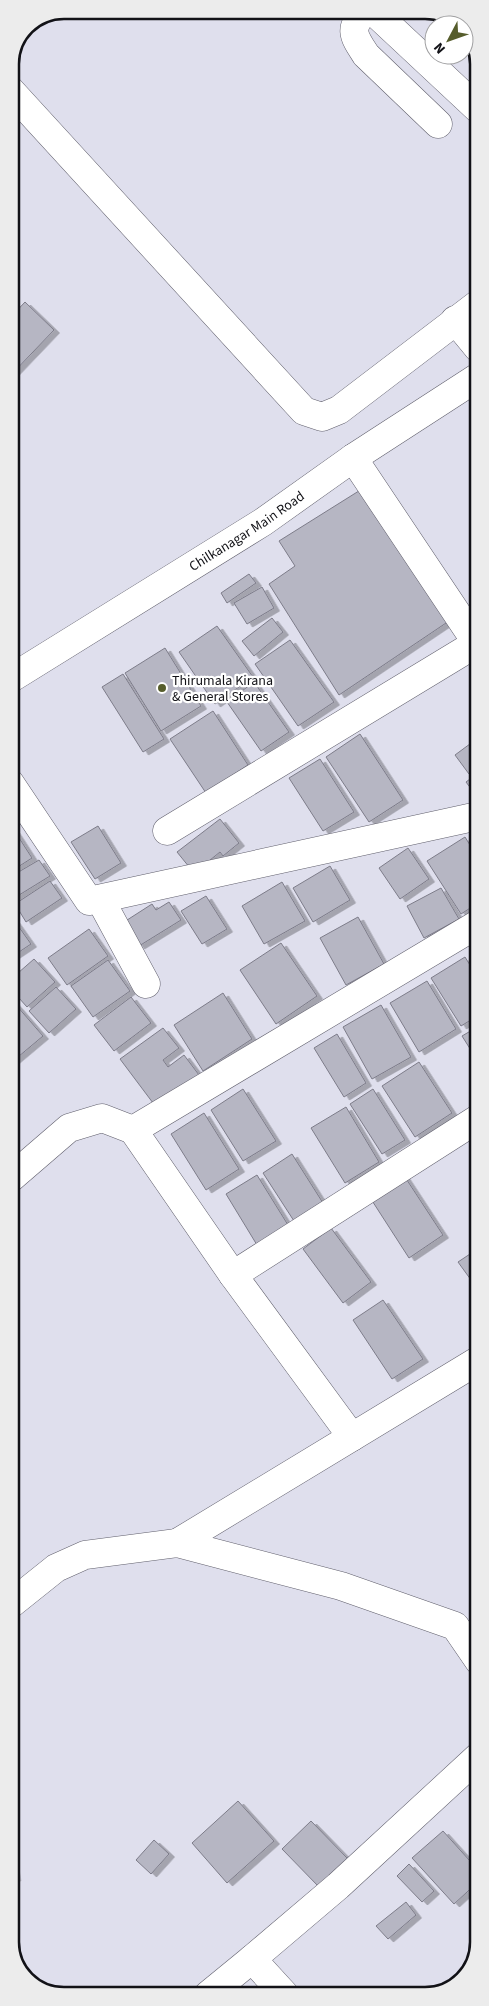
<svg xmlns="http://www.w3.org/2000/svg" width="489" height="2006" viewBox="0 0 489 2006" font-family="'Source Sans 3',sans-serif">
<defs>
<filter id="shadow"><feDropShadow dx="5.5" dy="3" stdDeviation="0" flood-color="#0004"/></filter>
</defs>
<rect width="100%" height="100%" fill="#dfdfed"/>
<g fill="#b6b6c3" stroke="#7d7c89" filter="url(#shadow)">
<polygon points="425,10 432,10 459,24 439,25"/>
<polygon points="25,302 54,330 10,376 10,318"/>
<polygon points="362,489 449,621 339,695 269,584 295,566 279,541"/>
<polygon points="249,574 256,583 227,603 221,593"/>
<polygon points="262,587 274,608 247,624 234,603"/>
<polygon points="272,618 283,632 254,656 242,641"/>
<polygon points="217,626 253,677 215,704 179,652"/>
<polygon points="290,640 334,702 298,726 255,664"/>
<polygon points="165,648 201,706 161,731 125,673"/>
<polygon points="123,674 164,739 143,752 102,687"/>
<polygon points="254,682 289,732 261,751 227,702"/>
<polygon points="213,711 248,765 206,793 170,739"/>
<polygon points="360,734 403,800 369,822 326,757"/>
<polygon points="478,738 478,767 469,774 455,755"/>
<polygon points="320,759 354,812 323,831 289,778"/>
<polygon points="478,773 478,798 466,782"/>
<polygon points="220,819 239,843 223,856 220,852 194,873 177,852"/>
<polygon points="98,826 121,863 95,879 71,842"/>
<polygon points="14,830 32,858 10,872 10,832"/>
<polygon points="465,837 478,858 478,903 461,914 427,861"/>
<polygon points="408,848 429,879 400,899 379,868"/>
<polygon points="39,860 50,876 11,900 10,877"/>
<polygon points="330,866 350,900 313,922 293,888"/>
<polygon points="50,881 62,898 26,922 15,904"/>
<polygon points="282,882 305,921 264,944 242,906"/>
<polygon points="441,888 459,919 424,938 407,906"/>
<polygon points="206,896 227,929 202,944 181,911"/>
<polygon points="169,902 181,920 139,946 124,922 152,904 156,910"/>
<polygon points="358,917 384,964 346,985 320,938"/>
<polygon points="14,920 31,944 10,958 10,923"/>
<polygon points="89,929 108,956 67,985 48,958"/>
<polygon points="281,943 317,996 276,1024 240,970"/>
<polygon points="465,957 478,978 479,1015 461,1026 431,978"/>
<polygon points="34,959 55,982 27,1007 10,988 10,980"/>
<polygon points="108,960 130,991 93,1017 71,986"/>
<polygon points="427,981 456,1029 419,1052 390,1003"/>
<polygon points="56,987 76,1009 49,1033 29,1011"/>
<polygon points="223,993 252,1039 203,1071 174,1025"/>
<polygon points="131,997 151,1023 114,1051 94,1025"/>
<polygon points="10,998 43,1036 12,1062 11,1060"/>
<polygon points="381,1005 411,1057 372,1079 343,1027"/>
<polygon points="479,1026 479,1063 462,1036"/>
<polygon points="163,1028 179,1048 163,1060 168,1067 184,1055 199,1075 156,1107 120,1059"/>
<polygon points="337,1034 366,1083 344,1097 314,1048"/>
<polygon points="419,1062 452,1113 415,1137 382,1086"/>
<polygon points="243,1089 276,1141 243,1161 211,1110"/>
<polygon points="373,1089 405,1140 382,1154 350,1104"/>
<polygon points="346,1107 379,1162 345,1183 311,1128"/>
<polygon points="204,1113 239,1169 206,1190 171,1134"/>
<polygon points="292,1154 323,1203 294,1221 263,1173"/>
<polygon points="403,1174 443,1235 409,1258 369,1196"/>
<polygon points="257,1175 288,1225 257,1245 226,1194"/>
<polygon points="331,1228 371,1282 343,1303 303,1249"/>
<polygon points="479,1248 479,1291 458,1262"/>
<polygon points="383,1300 423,1359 392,1379 353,1320"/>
<polygon points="238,1801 274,1841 227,1883 192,1843"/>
<polygon points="311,1821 348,1859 319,1887 282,1849"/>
<polygon points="443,1831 479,1871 479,1881 454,1904 412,1858"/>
<polygon points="154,1840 169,1854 151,1874 136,1860"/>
<polygon points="11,1854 15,1878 11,1878"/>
<polygon points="409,1864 434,1891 422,1902 397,1876"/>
<polygon points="406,1902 416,1915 388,1939 376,1926"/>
</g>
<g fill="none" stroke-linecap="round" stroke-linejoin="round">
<g stroke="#605f6c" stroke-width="29">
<g id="minor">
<path d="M366,10C348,29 353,35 366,55L438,124"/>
<polyline points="372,10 478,109"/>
<polyline points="10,90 304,411 322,417 339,410 478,304"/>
<polyline points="455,320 478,348"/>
<polyline points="353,458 478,645"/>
<polyline points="10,783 89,901 478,816"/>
<polyline points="167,831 477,643"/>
<polyline points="100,899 146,984"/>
<polyline points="133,1130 478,924"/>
<polyline points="11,1178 69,1128 102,1118 133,1130 233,1275 352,1437"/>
<polyline points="233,1275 479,1118"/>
<polyline points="177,1543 479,1360"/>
<polyline points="11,1604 56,1568 85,1555 177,1543 341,1586 455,1626 479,1661"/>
<polyline points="208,1995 252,1959"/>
<polyline points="285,1995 252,1959 338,1886 479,1756"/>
</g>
</g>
<g stroke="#605f6c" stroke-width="29">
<g id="secondary">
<path id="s1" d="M10,679L263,522L353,458L478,377"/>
</g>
</g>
<use href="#minor" stroke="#fff" stroke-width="28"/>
<use href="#secondary" stroke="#fff" stroke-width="28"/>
</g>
<circle fill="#565d2c" stroke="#fff" stroke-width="2" cx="162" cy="688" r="5"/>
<g text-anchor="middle" stroke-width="4.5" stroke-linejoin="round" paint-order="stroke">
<g font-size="14" fill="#121217" stroke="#fff">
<text dy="5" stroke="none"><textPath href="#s1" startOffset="279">Chilkanagar Main Road</textPath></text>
</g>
<g font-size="14" fill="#121217" stroke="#fff" text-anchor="start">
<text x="172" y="685">Thirumala Kirana<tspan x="172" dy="16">&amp; General Stores</tspan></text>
</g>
</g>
<path d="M0 0H489V2006H0ZM64 19H425A45 45 0 0 1 470 64V1942A45 45 0 0 1 425 1987H64A45 45 0 0 1 19 1942V64A45 45 0 0 1 64 19Z" fill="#ececec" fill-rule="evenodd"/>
<path fill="none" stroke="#121217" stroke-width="2.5" d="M64 19H425A45 45 0 0 1 470 64V1942A45 45 0 0 1 425 1987H64A45 45 0 0 1 19 1942V64A45 45 0 0 1 64 19Z"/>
<g transform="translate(449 40) rotate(229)"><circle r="24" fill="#ffffff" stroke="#a0a0a2"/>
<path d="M0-4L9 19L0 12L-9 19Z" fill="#565d2c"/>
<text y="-8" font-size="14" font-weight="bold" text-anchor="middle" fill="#121217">N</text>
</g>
</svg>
